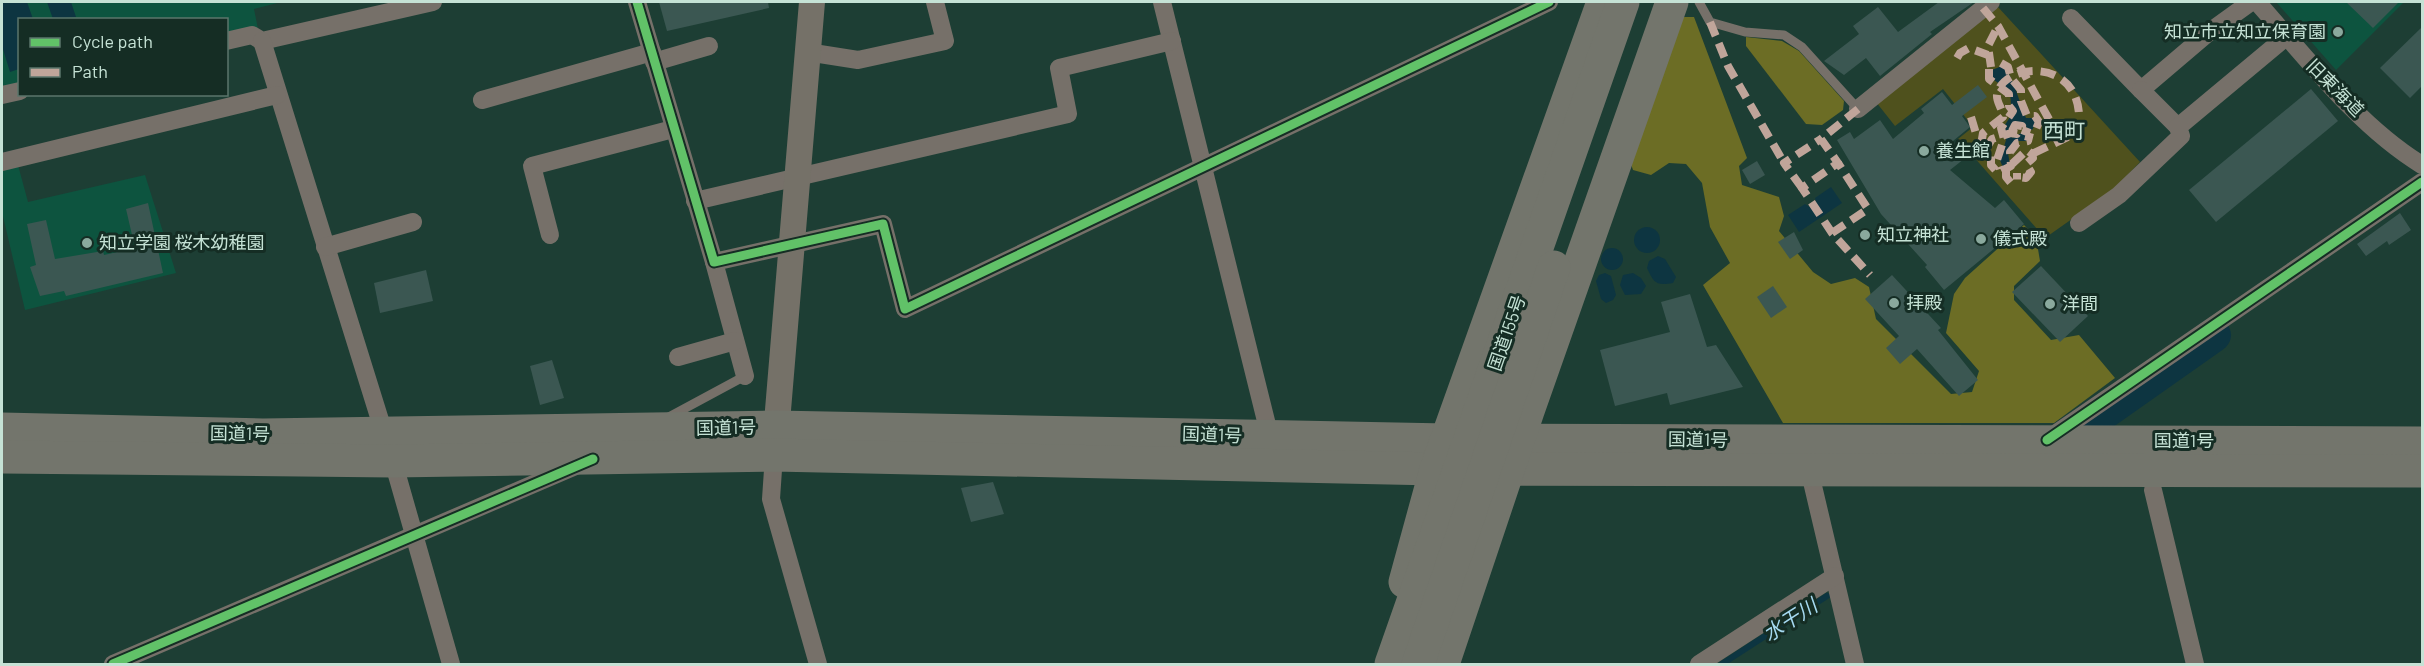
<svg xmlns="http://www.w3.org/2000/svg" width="2424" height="666" viewBox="0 0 2424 666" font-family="Barlow,'Noto Sans JP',sans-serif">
<rect width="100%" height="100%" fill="#1d3e34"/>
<g fill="#0d543f">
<polygon points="2,2 281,2 254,9 258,29 227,36 226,20 20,20 19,83 2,87"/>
<polygon points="2276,2 2404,2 2336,70"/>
<polygon points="18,165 28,202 145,175 176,273 25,310 2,212 2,169"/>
</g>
<polygon fill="#4f511d" points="1998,7 2140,162 2113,190 2045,238 1958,139 1973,127 1943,89 1895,126 1876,102"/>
<g fill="#6c6d25">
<polygon points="1677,17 1694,17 1747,158 1739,166 1742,185 1779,197 1784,216 1779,231 1813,272 1831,284 1855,278 1869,287 1876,319 1951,394 1972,392 1979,371 1946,333 1954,294 1965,278 2024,225 2036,237 2040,261 2014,286 2014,300 2051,340 2079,335 2115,378 2054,423 1783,423 1703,285 1730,263 1710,227 1702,183 1686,164 1669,163 1651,175 1633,170 1629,158"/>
<polygon points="1746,37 1782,41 1799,51 1844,101 1843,110 1822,125 1806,124 1746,46"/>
</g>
<g fill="#0d3541">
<polygon points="2,2 27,2 33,19 20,20 19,69 10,72 2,46"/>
<polygon points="47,2 71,2 76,17 53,19"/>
<path d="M2002,66L2006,68C2015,84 2019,101 2026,118H2034L2037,122L2032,130H2028L2024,123L2019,122L2010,127L2012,138L2023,132L2029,138L2026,141H2017L2008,153L2010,165L2003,168L2000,160L2006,140L2003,128L2010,117L2015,115L2011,105L2010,91L1991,78L1992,70Z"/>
<polygon points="1831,187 1842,203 1799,232 1788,215 1805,204 1811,208 1817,204 1815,198"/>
<circle cx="1647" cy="240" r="13"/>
<circle cx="1612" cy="259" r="11"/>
<path d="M1658,256L1665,259L1676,277L1673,283C1656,286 1654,283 1647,268L1649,261Z"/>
<polygon points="1605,273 1611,276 1616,295 1613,300 1606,303 1601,299 1596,281 1599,275"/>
<polygon points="1633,273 1641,278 1646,286 1641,294 1625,295 1620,285 1623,275"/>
</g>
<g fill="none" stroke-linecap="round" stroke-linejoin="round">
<polyline stroke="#0d3541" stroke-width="6" points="1722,664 1827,596"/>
<polyline stroke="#0d3541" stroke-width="34" points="2082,428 2214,335"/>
</g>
<g fill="#3b5752">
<polygon points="659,2 768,2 769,8 667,31"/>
<polygon points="1939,2 1974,2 1930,32 1932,34 1880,76 1866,58 1844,75 1824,61 1859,34 1853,26 1878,7 1898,32"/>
<polygon points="2346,2 2399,2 2373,28"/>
<polygon points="2422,27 2422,86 2410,98 2380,68"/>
<polygon points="1978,85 1987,97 1962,116 1970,127 1953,141 1956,144 1953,146 1964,159 1950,170 1995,208 2004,200 2024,224 1944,290 1925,267 1927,265 1881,214 1837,140 1850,132 1854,139 1880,120 1893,139 1924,113 1921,109 1942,92 1952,105"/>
<polygon points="2311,89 2338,121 2216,222 2189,190"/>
<polygon points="1757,161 1765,175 1750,184 1742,170"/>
<polygon points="148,203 163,273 66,296 64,291 40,296 30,267 36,265 27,224 46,220 55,259 103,251 104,255 135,248 126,209"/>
<polygon points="2400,213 2411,230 2389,245 2387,241 2366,256 2357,244"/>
<polygon points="1794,232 1803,250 1790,259 1778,242"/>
<polygon points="2041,266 2088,316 2060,342 2012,292"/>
<polygon points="426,270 433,301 380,313 374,283"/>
<polygon points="1892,275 1941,328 1938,330 1978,380 1959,396 1917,349 1900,364 1886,348 1899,336 1865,299"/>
<polygon points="1773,286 1787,307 1771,318 1757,297"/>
<polygon points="1690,294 1707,347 1716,345 1743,387 1670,405 1667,393 1615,406 1600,350 1670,332 1661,302"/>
<polygon points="552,360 564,398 540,405 530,366"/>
<polygon points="993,482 1004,514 971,522 961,488"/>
</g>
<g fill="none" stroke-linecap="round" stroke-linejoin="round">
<g stroke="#767069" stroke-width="9">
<polyline points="1699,2 1710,22 1745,32 1784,35 1802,47 1858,109"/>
<polyline points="667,418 745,376"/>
</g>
<g stroke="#767069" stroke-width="18">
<polyline points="637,2 714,262 883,224 905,309 1549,2"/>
<polyline points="1162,2 1270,437"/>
<path d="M2257,2C2306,57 2358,126 2422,165"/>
<polyline points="2071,18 2141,90 2208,33 2251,2"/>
<polyline points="226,41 252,35 262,41 433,2"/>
<polyline points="262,41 384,433"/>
<polyline points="807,52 858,60 945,41 935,2"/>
<polyline points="654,62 709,46"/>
<polyline points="2141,90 2178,127"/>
<polyline points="2,95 20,91"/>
<polyline points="482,100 652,52"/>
<polyline points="1858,109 1991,2"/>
<polyline points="2,162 277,95"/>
<polyline points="695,201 1068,114 1059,68 1172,41"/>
<polyline points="2079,223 2119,195 2181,136 2178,127 2286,37"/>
<polyline points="550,235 532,166 673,129"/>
<polyline points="325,247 413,222"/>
<polyline points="714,262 745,376"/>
<polyline points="678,357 735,341"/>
<polyline points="2048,439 2422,182"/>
<polyline points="774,455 771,499 818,664"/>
<polyline points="393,461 451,664"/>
<polyline points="1809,469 1855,664"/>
<polyline points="2153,490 2195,664"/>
<polyline points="113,664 578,465"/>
<polyline points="1699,664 1835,576"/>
</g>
<polyline stroke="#757168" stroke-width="26" points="775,446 812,2"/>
<g stroke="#73756c" stroke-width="33">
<polyline points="2,429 263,435 776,427 1447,440 2422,443"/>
<polyline points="2,457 393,461 774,455 1436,469 2422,471"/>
<polyline points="1405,582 1436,469 1603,2"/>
<polyline points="1443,664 1528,411 1672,2"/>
</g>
<g stroke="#73756c" stroke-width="33">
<polyline points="1391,664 1623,2"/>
<polyline points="1418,664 1554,267"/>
</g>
<g stroke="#c0a59a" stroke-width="8" stroke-dasharray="15 8" stroke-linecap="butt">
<polyline points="1983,8 1998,26 2063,145"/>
<polyline points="1710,22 1728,66 1784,163"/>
<polyline points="1957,58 1960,53 1969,48 1988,55"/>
<polyline points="2001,63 2008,67 2011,78 2021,90 2021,101 2027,116 2035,116 2039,122 2036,129 2030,133 2022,130"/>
<polyline points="1991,67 1988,46 1998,26"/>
<polyline points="1989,69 1989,79 2009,94 2009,106 2013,111 2001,128 2004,139 1997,160 2000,169"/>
<polyline points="1858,109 1821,139 1838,163 1802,188 1832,233 1870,275"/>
<polyline points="1971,117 1978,140 1991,153 1991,165 1998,173 2011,166 2010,152 2017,143 2028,141 2030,133"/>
<path d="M1981,145L1983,133L2003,117C2003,109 1996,102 1997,95C2002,61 2090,55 2078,132L2032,154"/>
<polyline points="1986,149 1992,139 2011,133 2017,134 2022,126 2015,125 2011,133"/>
<polyline points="2012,164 2027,150 2032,154 2033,158 2026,164 2031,172 2026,178 2019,177"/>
<polyline points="2006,169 2006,177 2011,183 2017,180 2017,173"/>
<polyline points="1802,188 1784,163 1821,139"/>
<polyline points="1832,233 1868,209 1838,163"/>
</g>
<g stroke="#152d24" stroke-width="13">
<g id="cycleway">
<polyline points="637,2 714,262 883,224 905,309 1549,2"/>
<polyline points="2047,440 2422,182"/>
<polyline points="113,664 593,459"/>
</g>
</g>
<use href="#cycleway" stroke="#61c268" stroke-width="9"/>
</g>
<g fill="#8aa99d" stroke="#152d24" stroke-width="2">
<circle cx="2338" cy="32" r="6"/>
<circle cx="1924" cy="151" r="6"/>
<circle cx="1865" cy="235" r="6"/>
<circle cx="1981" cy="239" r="6"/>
<circle cx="87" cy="243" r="6"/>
<circle cx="1894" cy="303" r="6"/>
<circle cx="2050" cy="304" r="6"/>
</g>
<g text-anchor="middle" stroke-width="6" stroke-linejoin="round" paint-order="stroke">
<g font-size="18" fill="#c5e2d5" stroke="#152d24" text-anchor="start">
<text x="2326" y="38" text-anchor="end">知立市立知立保育園</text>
<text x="1936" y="157">養生館</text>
<text x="1877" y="241">知立神社</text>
<text x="1993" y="245">儀式殿</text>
<text x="99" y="249">知立学園 桜木幼稚園</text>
<text x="1906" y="309">拝殿</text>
<text x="2062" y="310">洋間</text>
</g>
<g font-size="18" fill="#c5e2d5" stroke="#152d24">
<text transform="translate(2335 88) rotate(45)" y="6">旧東海道</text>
<text transform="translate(1507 333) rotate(-71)" y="6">国道155号</text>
<text transform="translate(726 428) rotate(-1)" y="6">国道1号</text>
<text transform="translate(240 434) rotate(1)" y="6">国道1号</text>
<text transform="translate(1212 435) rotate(2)" y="6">国道1号</text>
<text transform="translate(1698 440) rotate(1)" y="6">国道1号</text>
<text x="2184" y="447">国道1号</text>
</g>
<g font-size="20" font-style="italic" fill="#a5d9f0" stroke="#152d24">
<text transform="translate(1790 620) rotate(-33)" y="7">水干川</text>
</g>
<g font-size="21" fill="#c5e2d5" stroke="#152d24">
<text x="2064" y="138">西町</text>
</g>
</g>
<rect width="2424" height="666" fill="none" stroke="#c5e2d5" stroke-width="6"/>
<rect x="18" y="18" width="210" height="78" fill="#152d24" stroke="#5b756b" stroke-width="1.5"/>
<rect x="30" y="38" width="30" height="9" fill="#61c268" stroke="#5b756b" stroke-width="1.5"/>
<text x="72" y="48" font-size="18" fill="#c5e2d5">Cycle path</text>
<rect x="30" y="68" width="30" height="9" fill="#c0a59a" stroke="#5b756b" stroke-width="1.5"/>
<text x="72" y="78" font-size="18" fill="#c5e2d5">Path</text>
</svg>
